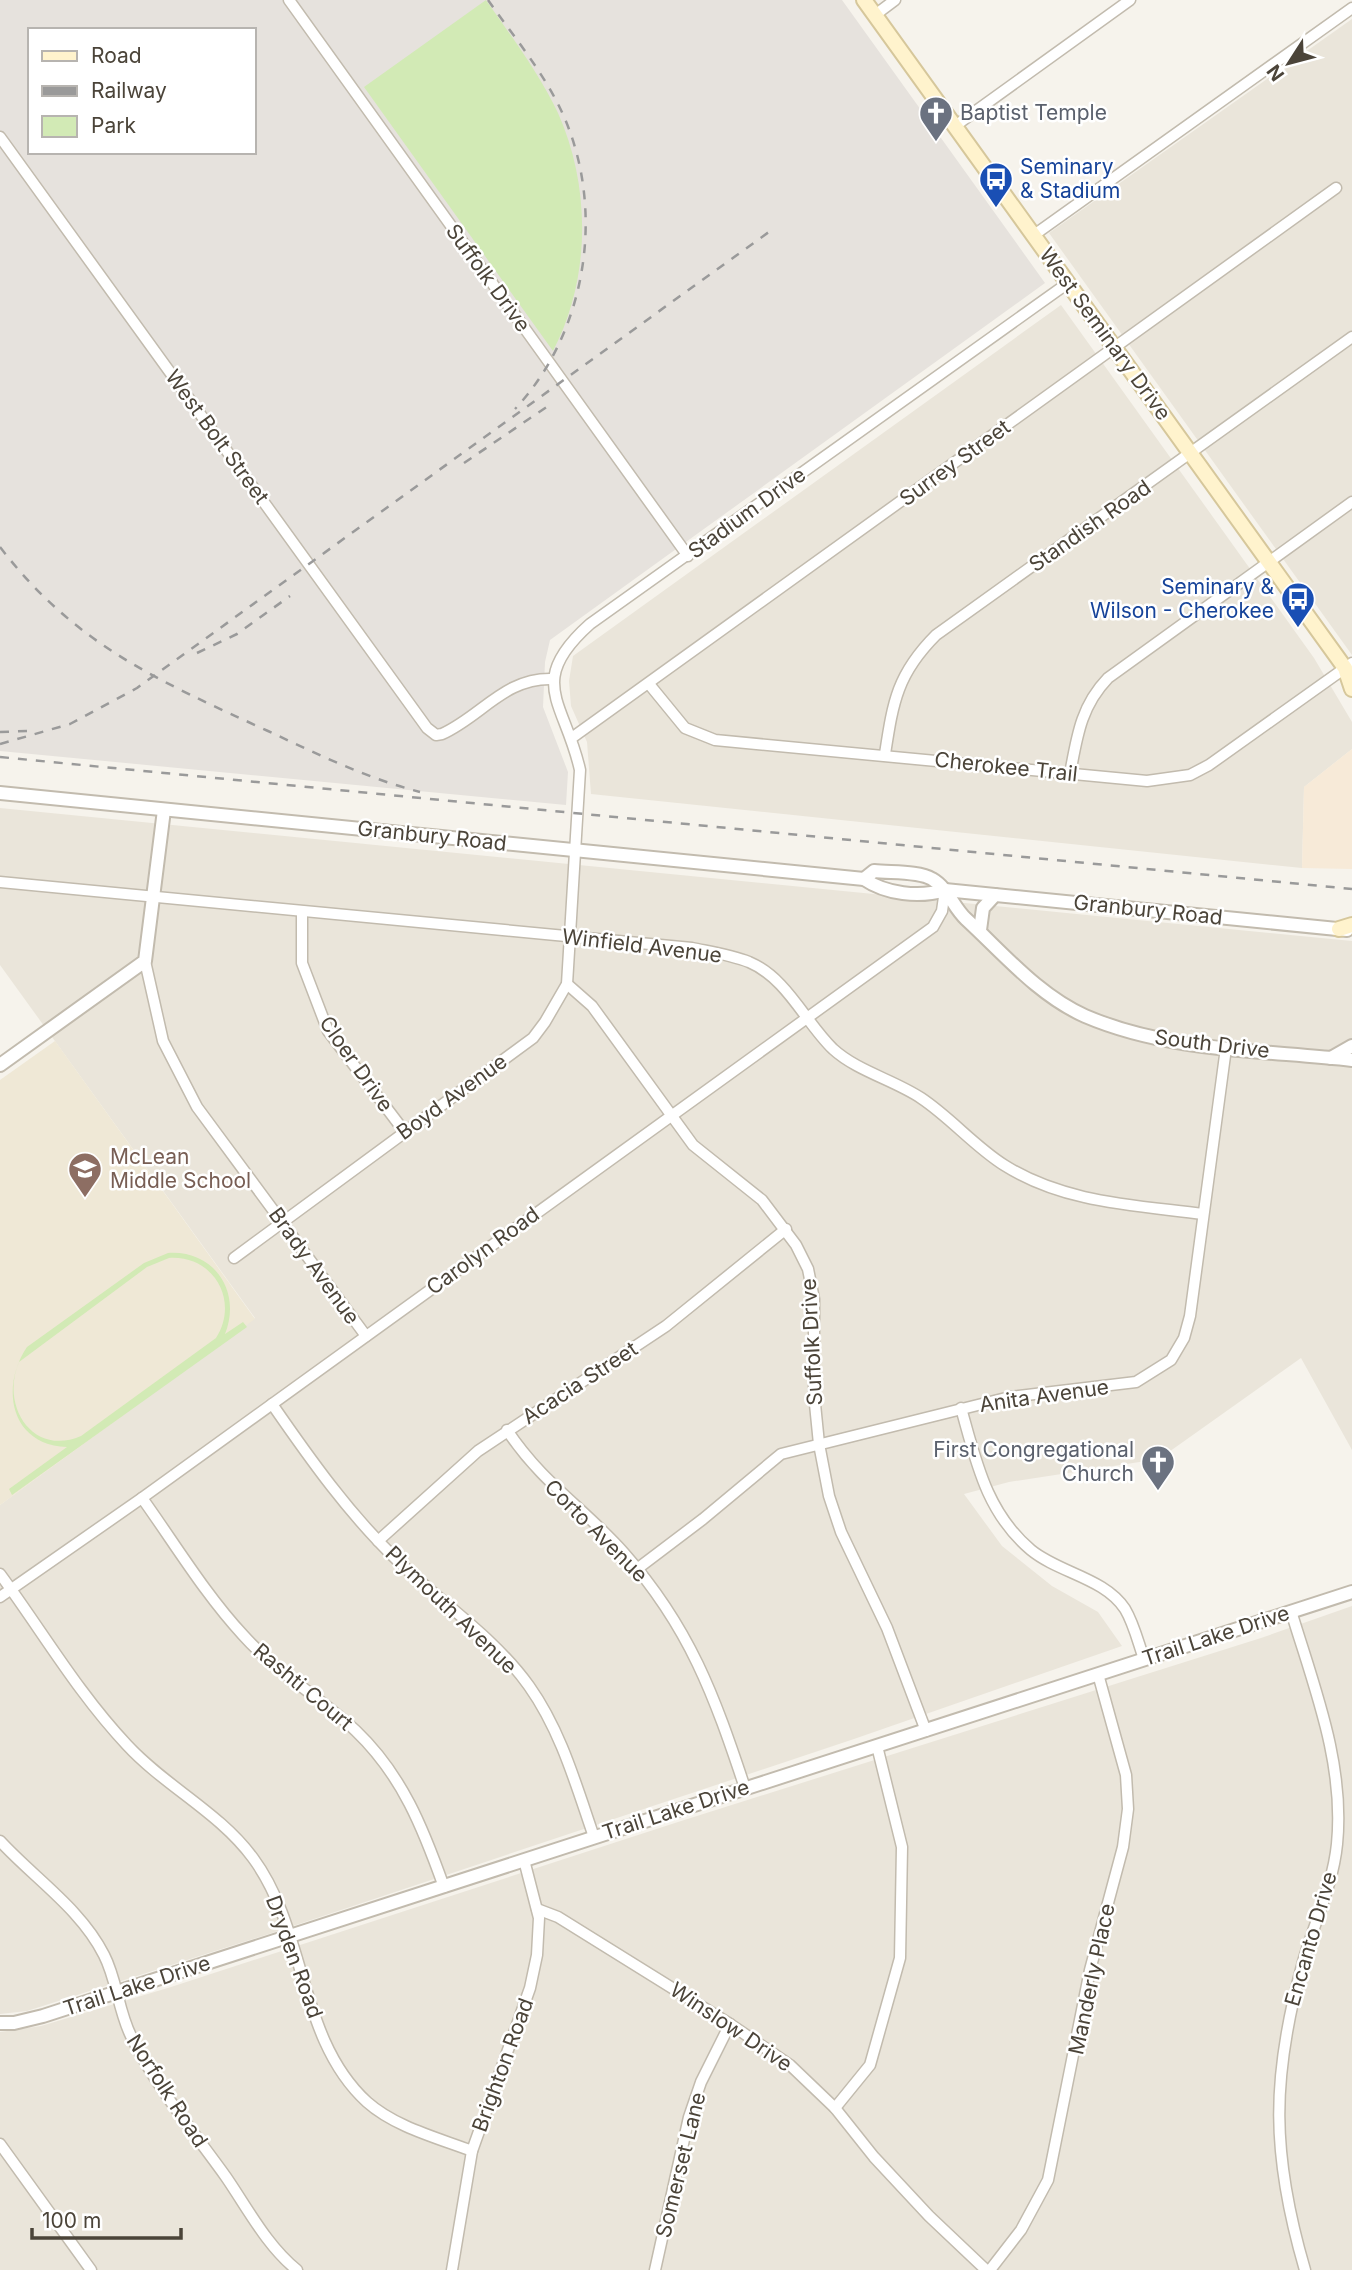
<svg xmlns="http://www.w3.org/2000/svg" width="1352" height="2270" viewBox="0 0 1352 2270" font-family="Inter,sans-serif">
<rect width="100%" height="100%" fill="#f6f3ec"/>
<g fill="#eae5da">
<polygon points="1352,19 1352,655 1049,233"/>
<polygon points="1061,305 1314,658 1352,722 1352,749 1304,787 1302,868 591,794 587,742 571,706 569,681 573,656"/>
<polygon points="0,808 1352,941 1352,1450 1301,1358 1159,1459 1009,1482 964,1494 1002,1546 1052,1586 1098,1612 1122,1646 854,1739 272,1933 27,2011 0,2014 0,1505 255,1318 0,965"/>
<polygon points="1352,1606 1352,2270 0,2270 0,2032 41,2026 171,1987 678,1822 1261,1638"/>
</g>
<polygon fill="#f7ead8" points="1352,749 1352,869 1302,868 1304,787"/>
<path fill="#e6e2dd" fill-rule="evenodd" d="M0,0H842L1045,283L550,640L545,662L543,707L568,772L566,805L0,751ZM30,30H254V152H30Z"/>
<polygon fill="#efe8d6" points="55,1041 255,1319 0,1505 0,1080"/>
<g fill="#d2eab5" fill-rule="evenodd">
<path d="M486,0C511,36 539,73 558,113C591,187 591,278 553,351L364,87Z"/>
<path d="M168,1253C214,1250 242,1291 225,1334L243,1322L247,1327L12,1495L9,1489L67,1447C10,1445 0,1387 27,1347L144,1263ZM169,1258C213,1255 240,1300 216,1338L81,1436C33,1457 0,1406 19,1362L147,1267Z"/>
</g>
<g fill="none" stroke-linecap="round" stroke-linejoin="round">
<g stroke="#c2bbae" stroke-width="13">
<g id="minor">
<polyline points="289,0 688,556"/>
<polyline points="875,15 895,0"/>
<polyline points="955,126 1130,0"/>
<path d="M0,137L427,728L436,735L442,734C482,716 505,677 553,679"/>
<polyline points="1034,235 1352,8"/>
<polyline points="649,684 685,728 715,740 1147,781 1190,775 1209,765 1352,663"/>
<polyline points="573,737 1336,188"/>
<path d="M885,754C893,702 897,674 936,635L1352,337"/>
<path d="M1070,774C1077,736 1081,706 1108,678L1352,502"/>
<path d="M0,882L692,948C711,952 731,955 749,962C787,978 805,1022 833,1049C857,1071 894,1080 921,1098C951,1118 974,1146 1004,1165C1064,1203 1134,1205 1203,1214"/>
<polyline points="302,912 302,963 328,1031 404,1131"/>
<polyline points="145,961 163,1041 197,1107 366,1336"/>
<polyline points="567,984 592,1006 693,1145 762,1200 796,1245 808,1269 814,1299 814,1394 819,1444 829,1496 841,1532 887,1628 926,1731"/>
<path d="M234,1258L533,1038L545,1022L567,984L580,770C565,702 525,682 590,624L1068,283"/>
<path d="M272,1404C310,1459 349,1514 398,1561C441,1603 494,1637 529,1686C561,1731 576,1785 594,1837"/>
<path d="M961,1408C976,1461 986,1512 1031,1550C1059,1573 1105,1578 1125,1609C1134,1624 1138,1642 1144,1659"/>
<path d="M507,1430C542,1483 584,1508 624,1553C690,1628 714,1695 745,1788"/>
<path d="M142,1498C175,1544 205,1594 243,1635C277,1673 320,1697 356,1731C402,1775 423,1828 444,1887"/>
<polyline points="378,1541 478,1451 666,1326 786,1229"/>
<polyline points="637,1569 703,1519 781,1454 1010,1397 1136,1382 1171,1360 1184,1338 1190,1316 1226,1048"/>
<path d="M0,1574C42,1631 78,1693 127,1745C166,1787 219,1812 253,1858C307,1931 298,2039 367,2102C395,2127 438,2138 472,2151"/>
<polyline points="0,1597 142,1498 933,927 942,911 945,890"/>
<path d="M1291,1611C1314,1687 1345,1764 1337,1844C1333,1885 1314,1923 1303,1962C1271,2078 1271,2154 1305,2270"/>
<path d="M0,1841C34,1878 81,1909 104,1955C117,1980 118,2010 131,2036C156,2087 193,2131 226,2177C248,2209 267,2246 297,2270"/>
<polyline points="537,1909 558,1917 730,2024 790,2065 835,2108 874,2157 929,2216 986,2270"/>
<polyline points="835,2108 870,2065 900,1958 902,1847 877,1746"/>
<polyline points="0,2144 91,2270"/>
<polyline points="452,2270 472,2151 530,1988 537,1955 539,1918 524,1860"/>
<polyline points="655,2270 689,2117 701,2082 730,2024"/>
<polyline points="990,2270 1021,2230 1048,2180 1090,1970 1123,1847 1128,1809 1126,1775 1098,1674"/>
</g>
</g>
<g stroke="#c2bbae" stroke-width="16">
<g id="tertiary">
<path d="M0,793L864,879C886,894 919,898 945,890L1347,930"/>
<path d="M864,879L874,871C890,873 919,871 932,879C948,888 953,907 966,919C1003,953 1038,995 1085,1016C1169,1052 1263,1050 1352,1060"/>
<polyline points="980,930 983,908 995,895"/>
<polyline points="1331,1058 1352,1046"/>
<polyline points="0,1065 145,961 164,810"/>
<polyline points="0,2023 14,2023 43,2016 1352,1592"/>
</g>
</g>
<g stroke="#d6c79b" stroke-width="18">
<g id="secondary">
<polyline points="864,0 1345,668 1352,689"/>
<polyline points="1339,929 1352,925"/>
</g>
</g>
<use href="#minor" stroke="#fff" stroke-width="10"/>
<use href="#tertiary" stroke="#fff" stroke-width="12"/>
<use href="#secondary" stroke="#fff3cd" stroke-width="14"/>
<g stroke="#9a9a9a" stroke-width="2.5" stroke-dasharray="9 9" stroke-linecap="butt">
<path d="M488,0C512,34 540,68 559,106C607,203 589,330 515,409"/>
<polyline points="464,463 551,404"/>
<path d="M0,547C75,645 159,681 268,731C317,754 366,778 420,792"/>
<polyline points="197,653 237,634 290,596"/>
<polyline points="0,732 28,731"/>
<polyline points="0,744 70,724 137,688 773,229"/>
<polyline points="0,757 1352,889"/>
</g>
</g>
<defs>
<g id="church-pin" transform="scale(1.75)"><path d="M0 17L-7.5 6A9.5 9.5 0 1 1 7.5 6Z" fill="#6b7280" stroke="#fff"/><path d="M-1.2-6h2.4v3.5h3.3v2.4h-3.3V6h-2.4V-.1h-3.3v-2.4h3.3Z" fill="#fff"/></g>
<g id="bus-pin" transform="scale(1.75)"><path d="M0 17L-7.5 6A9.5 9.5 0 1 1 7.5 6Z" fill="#1a4fb4" stroke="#fff"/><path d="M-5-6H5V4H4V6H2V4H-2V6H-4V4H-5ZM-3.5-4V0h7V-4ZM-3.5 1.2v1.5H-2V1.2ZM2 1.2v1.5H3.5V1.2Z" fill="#fff"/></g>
<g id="school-pin" transform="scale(1.75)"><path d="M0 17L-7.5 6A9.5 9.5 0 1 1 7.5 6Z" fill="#8d6e63" stroke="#fff"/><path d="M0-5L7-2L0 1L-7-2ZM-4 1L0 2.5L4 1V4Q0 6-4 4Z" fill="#fff"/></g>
</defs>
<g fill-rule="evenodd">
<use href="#church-pin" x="936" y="113"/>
<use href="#bus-pin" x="996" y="179"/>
<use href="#bus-pin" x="1298" y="599"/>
<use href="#school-pin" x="85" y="1169"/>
<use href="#church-pin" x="1158" y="1462"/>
</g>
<g text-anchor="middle" stroke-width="5" stroke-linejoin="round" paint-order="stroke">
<g font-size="21" fill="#5b616d" stroke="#fff" text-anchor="start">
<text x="960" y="120">Baptist Temple</text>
<text x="1134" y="1457" text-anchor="end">First Congregational<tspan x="1134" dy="24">Church</tspan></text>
</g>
<g font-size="21" fill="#164399" stroke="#fff" text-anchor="start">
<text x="1020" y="174">Seminary<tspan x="1020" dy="24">&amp; Stadium</tspan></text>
<text x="1274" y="594" text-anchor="end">Seminary &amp;<tspan x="1274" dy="24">Wilson - Cherokee</tspan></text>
</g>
<g font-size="21" fill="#4b4439" stroke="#fff">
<text transform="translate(488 278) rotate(54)" y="7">Suffolk Drive</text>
<text transform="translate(1105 334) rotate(54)" y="7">West Seminary Drive</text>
<text transform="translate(217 437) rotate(54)" y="7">West Bolt Street</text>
<text transform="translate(955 463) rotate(-36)" y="7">Surrey Street</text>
<text transform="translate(747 513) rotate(-36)" y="7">Stadium Drive</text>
<text transform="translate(1090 526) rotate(-35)" y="7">Standish Road</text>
<text transform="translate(1006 767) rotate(6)" y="7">Cherokee Trail</text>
<text transform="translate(432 836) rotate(6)" y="7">Granbury Road</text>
<text transform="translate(1148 910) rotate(6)" y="7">Granbury Road</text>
<text transform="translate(642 946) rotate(7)" y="7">Winfield Avenue</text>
<text transform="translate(1212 1044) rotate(7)" y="7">South Drive</text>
<text transform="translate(356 1064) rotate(55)" y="7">Cloer Drive</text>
<text transform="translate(452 1097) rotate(-36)" y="7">Boyd Avenue</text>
<text transform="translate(483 1251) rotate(-36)" y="7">Carolyn Road</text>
<text transform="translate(314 1266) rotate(54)" y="7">Brady Avenue</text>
<text transform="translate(812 1342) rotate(-93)" y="7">Suffolk Drive</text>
<text transform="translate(580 1383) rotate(-33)" y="7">Acacia Street</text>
<text transform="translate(1044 1396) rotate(-8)" y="7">Anita Avenue</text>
<text transform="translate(596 1531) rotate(45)" y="7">Corto Avenue</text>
<text transform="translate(451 1610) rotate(44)" y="7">Plymouth Avenue</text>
<text transform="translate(1216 1636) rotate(-18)" y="7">Trail Lake Drive</text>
<text transform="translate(303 1687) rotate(40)" y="7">Rashti Court</text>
<text transform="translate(676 1810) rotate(-18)" y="7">Trail Lake Drive</text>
<text transform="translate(1311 1939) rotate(-74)" y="7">Encanto Drive</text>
<text transform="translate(294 1957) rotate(70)" y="7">Dryden Road</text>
<text transform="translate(1092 1979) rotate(-78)" y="7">Manderly Place</text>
<text transform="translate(137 1986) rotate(-18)" y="7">Trail Lake Drive</text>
<text transform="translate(731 2027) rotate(34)" y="7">Winslow Drive</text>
<text transform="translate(503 2065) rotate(-70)" y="7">Brighton Road</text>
<text transform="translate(167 2091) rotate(57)" y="7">Norfolk Road</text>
<text transform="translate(681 2165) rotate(-76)" y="7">Somerset Lane</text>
</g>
<g font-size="21" fill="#785e54" stroke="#fff" text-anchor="start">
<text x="110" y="1164">McLean<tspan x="110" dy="24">Middle School</tspan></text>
</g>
</g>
<rect x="28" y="28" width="228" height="126" fill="#ffffff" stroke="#b7b4b0" stroke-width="2"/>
<rect x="42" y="51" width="35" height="10" fill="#fff3cd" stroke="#b7b4b0" stroke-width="2"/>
<text x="91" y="63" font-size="21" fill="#4b4439">Road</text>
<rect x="42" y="86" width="35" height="10" fill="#9a9a9a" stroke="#b7b4b0" stroke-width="2"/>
<text x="91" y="98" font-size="21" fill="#4b4439">Railway</text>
<rect x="42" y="116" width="35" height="21" fill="#d2eab5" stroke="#b7b4b0" stroke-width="2"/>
<text x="91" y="133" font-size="21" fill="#4b4439">Park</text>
<g transform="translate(1289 63) rotate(234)" stroke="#ffffff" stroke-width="5" paint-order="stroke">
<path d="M0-5L12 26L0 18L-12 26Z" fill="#4b4439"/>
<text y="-10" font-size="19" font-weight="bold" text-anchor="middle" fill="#4b4439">N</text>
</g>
<path d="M32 2228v10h149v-10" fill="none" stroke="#4b4439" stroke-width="3.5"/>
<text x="42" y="2228" font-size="21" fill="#4b4439" stroke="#ffffff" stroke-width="5" paint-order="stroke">100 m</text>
</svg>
